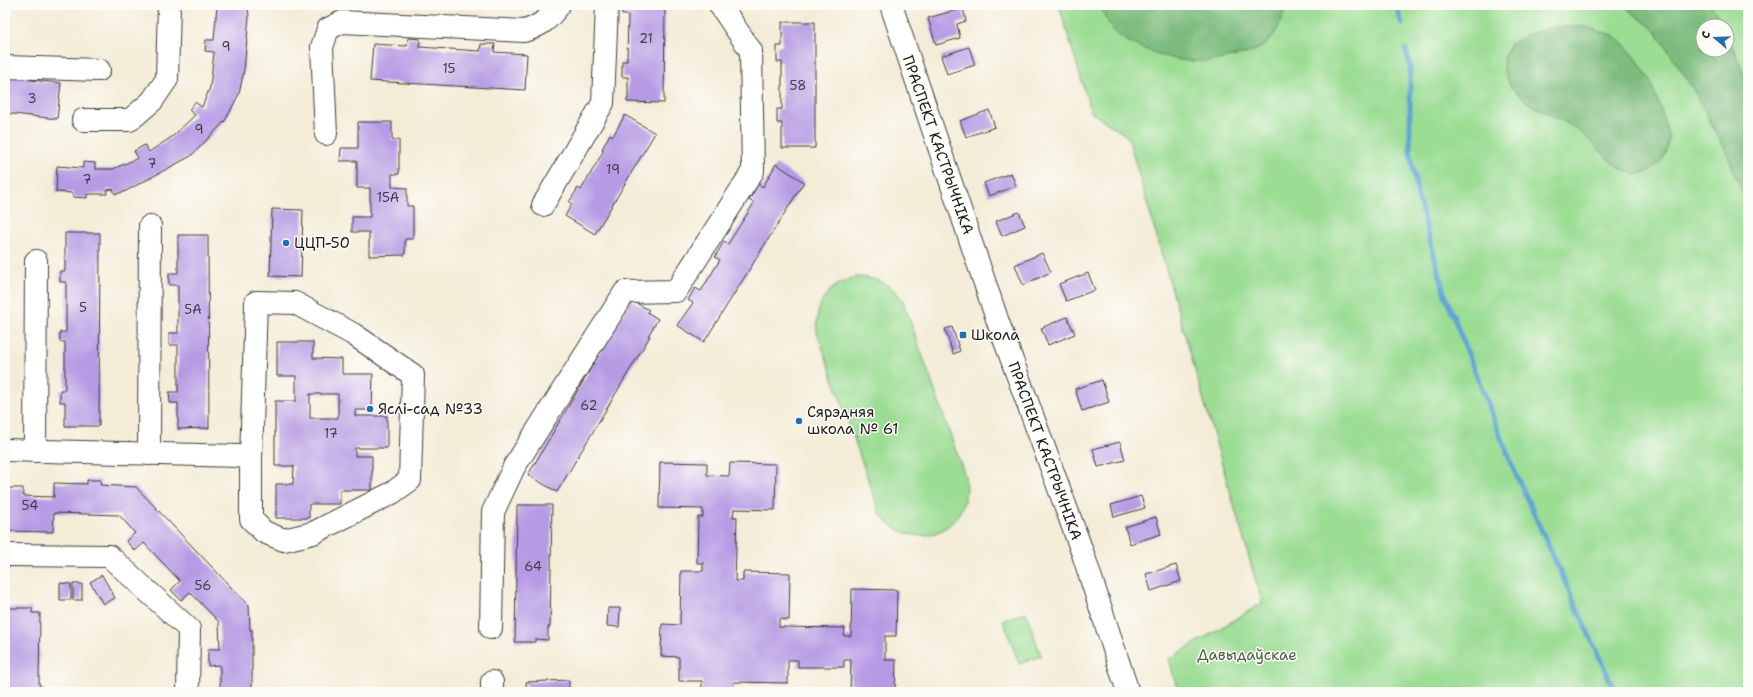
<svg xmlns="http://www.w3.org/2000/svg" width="1753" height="697" viewBox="0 0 1753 697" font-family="'Shantell Sans',sans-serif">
<rect width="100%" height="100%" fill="#fdfcf7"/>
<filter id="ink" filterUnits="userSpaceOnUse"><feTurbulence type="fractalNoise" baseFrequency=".025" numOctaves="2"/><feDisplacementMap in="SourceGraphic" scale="8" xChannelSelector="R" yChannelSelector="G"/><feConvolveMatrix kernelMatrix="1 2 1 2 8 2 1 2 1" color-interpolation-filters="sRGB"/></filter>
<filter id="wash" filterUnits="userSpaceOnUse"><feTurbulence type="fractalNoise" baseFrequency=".012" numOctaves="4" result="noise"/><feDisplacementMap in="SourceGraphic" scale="16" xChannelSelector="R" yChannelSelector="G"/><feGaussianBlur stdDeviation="0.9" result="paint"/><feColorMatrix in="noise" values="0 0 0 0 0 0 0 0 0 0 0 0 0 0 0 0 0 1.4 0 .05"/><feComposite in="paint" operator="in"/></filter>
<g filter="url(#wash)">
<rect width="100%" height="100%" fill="#f3ecd7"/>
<g fill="#9cdd94" stroke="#5c7c58" fill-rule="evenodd">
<path d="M1059,5H1748V692H1178L1169,659L1262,603L1128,137L1091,112ZM1703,26H1727V50H1703Z"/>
<path d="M856,277C877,277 891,284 903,301L965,476C974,531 914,557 880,514L817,332C815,302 828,285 856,277Z"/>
<polygon points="1026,612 1041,656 1019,664 1003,620"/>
</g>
<g fill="#7dbc7e" stroke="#4c6c4d">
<path d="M1100,5H1287V6C1282,18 1278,31 1269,41C1262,49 1247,54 1236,56C1221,60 1206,62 1191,61C1172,61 1127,45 1115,32C1108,24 1103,14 1100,5Z"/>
<polygon points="1626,5 1711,5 1724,26 1703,26 1703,50 1727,50 1727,33 1748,85 1748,208 1727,153 1691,86 1656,31 1630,11"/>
<polygon points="1552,27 1586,27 1616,36 1634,55 1650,80 1663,116 1669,139 1664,158 1652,170 1639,174 1624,171 1610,161 1595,145 1576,128 1528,103 1511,87 1504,72 1503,58 1511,44 1525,35"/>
</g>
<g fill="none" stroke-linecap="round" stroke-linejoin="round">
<g stroke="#5fa5d5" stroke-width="5">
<polyline points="1396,5 1402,24"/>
<polyline points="1406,50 1410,66 1410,151 1418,197 1445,295 1514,470 1615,692"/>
</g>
</g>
<g id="blocks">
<g fill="#b69ae4" fill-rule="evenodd">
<polygon points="217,5 248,5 249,17 244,70 239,94 225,121 191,156 124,192 115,194 113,189 107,190 107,194 87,194 87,198 73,197 73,193 56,192 57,166 83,168 83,162 95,163 95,169 113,169 138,158 134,151 145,145 149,152 173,136 195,115 189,110 195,102 202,107 210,87 214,52 205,51 206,40 214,40"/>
<polygon points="622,5 665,5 664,103 627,102 627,99 628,99 628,77 622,77 622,61 627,61 628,15 622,15"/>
<polygon points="963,8 966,21 957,24 960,38 936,45 928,18"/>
<polygon points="782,22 815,22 815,148 782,148 782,123 777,123 777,109 782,109 782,62 777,62 777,46 782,46"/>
<polygon points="408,38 420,39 419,47 480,51 481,44 495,44 494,52 527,54 525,90 370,81 373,44 407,46"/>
<polygon points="969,47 975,65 947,74 941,56"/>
<polygon points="15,70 31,72 30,80 61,83 57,119 5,113 5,78 14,79"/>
<polygon points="989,110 995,127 966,137 960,121"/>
<polygon points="625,115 655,133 595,234 565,216 572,204 569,202 578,188 581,190 604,150 602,149 610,134 613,136"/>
<polygon points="358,122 392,122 392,140 399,140 399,174 392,174 392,187 407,188 407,206 413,206 413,239 405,239 405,255 369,256 369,232 352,232 352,217 370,217 370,188 357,188 357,161 340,161 341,148 358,148"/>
<polygon points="776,164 804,182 704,342 677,325 693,303 688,300 695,288 701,291 720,260 715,257 724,241 728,244 754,203 749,200 758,184 763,187"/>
<polygon points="1011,173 1016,186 989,196 984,183"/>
<polygon points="272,209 303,210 301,277 270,276"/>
<polygon points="1019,212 1025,226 1002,236 996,221"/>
<polygon points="65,233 100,233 99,426 65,426 65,402 60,402 60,390 65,390 65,342 60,342 60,332 66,332 66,282 60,282 60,271 65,271"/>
<polygon points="178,235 208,235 209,428 178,429 178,403 170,403 169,392 178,392 178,345 169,345 169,333 178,333 178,285 169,285 169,273 178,273"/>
<polygon points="1042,253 1051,272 1023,285 1015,265"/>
<polygon points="1088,273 1095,290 1066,301 1059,284"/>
<polygon points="631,300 649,310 647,312 658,319 648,336 650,336 557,492 528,475"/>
<polygon points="1067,317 1075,334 1048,345 1041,328"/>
<polygon points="952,327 960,351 953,354 945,329"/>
<path d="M277,342H313V358L342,359V374H373L372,410H355V416H387V448H355V456H372V490H340V504H309V518H276V484H293L294,466H275V401H296V376H277ZM310,394H338V418H310Z"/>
<polygon points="1102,380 1109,402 1082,411 1075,389"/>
<polygon points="1120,442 1125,460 1098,467 1093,449"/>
<polygon points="660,462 707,463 707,475 729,476 730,463 776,464 775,510 734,509 733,517 737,517 735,581 743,581 743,572 790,573 789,620 779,619 779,627 845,628 844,636 851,636 852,589 897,590 896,636 885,636 885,660 896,660 895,692 850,692 851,660 844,660 844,667 798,667 798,660 788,660 788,683 734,682 733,692 702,692 702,681 679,681 679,657 661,656 662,624 680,625 681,571 703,571 703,563 697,563 698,517 703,517 703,509 659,508"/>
<polygon points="87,480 101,480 100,485 136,487 249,606 250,630 252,630 252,692 220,692 220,665 208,666 208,649 220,649 219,622 190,592 181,600 171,590 180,581 144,543 135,551 126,541 135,533 119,515 54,513 53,532 5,531 5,496 6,496 7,488 23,488 23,496 54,497 54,483 87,484"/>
<polygon points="1141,496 1145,508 1114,517 1111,505"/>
<polygon points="517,505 552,505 550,627 548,627 548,640 535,639 535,642 515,642"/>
<polygon points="1156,517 1161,534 1130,544 1125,527"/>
<polygon points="1176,565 1181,581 1151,591 1146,574"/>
<polygon points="102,575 115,598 103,604 90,582"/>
<polygon points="60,583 71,584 71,600 60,600"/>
<rect x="73" y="584" width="9" height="16"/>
<polygon points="6,608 32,608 32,613 40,613 39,683 40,687 43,687 43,692 5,692"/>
<polygon points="608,608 620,608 619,627 607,626"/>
<polygon points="569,680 569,692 527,692 526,682"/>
</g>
</g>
</g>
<g filter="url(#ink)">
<use href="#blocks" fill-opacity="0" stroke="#3c3b38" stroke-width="1"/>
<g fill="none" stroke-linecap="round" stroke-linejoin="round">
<g stroke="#3c3b38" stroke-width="24">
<g id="minor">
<polyline points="5,67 99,70"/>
<polyline points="83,120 130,120 152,101 167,79 169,5"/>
<path d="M326,134L322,47L328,29L342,22L524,31C541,26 549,19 559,5"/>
<polyline points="543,205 603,103 607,5"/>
<polyline points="5,450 239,456 251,459 251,519 264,532 284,540 313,533 392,493 410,480 413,375 353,334 295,303 256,302 251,459"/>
<polyline points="35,451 36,261"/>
<polyline points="149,454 150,226"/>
<polyline points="5,555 109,556 189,629 188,692"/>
<polyline points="491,628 493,512 514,467 625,292 676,291 753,171 751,51 720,5"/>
<polyline points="492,692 492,682"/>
</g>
</g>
<g stroke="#3c3b38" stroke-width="24">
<polyline id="major" points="891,5 998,322 1083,554 1128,692"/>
</g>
<use href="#minor" stroke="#fff" stroke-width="22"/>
<use href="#major" stroke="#fff" stroke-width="22"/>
</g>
</g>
<g fill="#1f6fb2" stroke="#fdfcf7" stroke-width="1.5">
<circle cx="286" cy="243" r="4"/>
<rect x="959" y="331" width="8" height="8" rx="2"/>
<circle cx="370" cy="409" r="4"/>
<circle cx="799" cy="421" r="4"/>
</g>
<g text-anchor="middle" stroke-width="3" stroke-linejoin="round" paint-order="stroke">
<g font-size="13" fill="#423c4e">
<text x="646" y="43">21</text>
<text x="226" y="51">9</text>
<text x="449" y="73">15</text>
<text x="798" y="90">58</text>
<text x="32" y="103">3</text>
<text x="199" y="134">9</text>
<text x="152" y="168">7</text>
<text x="613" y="174">19</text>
<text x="87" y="184">7</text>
<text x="388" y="202">15А</text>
<text x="83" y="312">5</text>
<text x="193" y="314">5А</text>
<text x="589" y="410">62</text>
<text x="331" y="438">17</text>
<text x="30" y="510">54</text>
<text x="533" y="571">64</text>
<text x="203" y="590">56</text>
</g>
<g font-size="15" fill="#1c1c1c" stroke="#fdfcf7">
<text transform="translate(938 145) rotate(71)" y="5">ПРАСПЕКТ КАСТРЫЧНІКА</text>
<text transform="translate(1045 451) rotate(70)" y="5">ПРАСПЕКТ КАСТРЫЧНІКА</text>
</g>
<g font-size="15" fill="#1c1c1c" stroke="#fdfcf7" text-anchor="start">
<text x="294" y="248">ЦЦП-50</text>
<text x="971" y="340">Школа</text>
<text x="378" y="414">Яслі-сад №33</text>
<text x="807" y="417">Сярэдняя<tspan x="807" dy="17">школа № 61</tspan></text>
</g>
<g font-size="15" fill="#496046" stroke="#fdfcf7">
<text x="1247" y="660">Давыдаўскае</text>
</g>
</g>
<rect width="1753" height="697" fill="none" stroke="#fdfcf7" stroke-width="20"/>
<g transform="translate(1715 38) rotate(289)"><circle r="19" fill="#fdfcf7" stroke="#a3a29f"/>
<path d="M0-3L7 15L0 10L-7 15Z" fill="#1f6fb2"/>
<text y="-6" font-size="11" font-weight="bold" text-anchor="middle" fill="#1c1c1c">С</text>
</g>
</svg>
